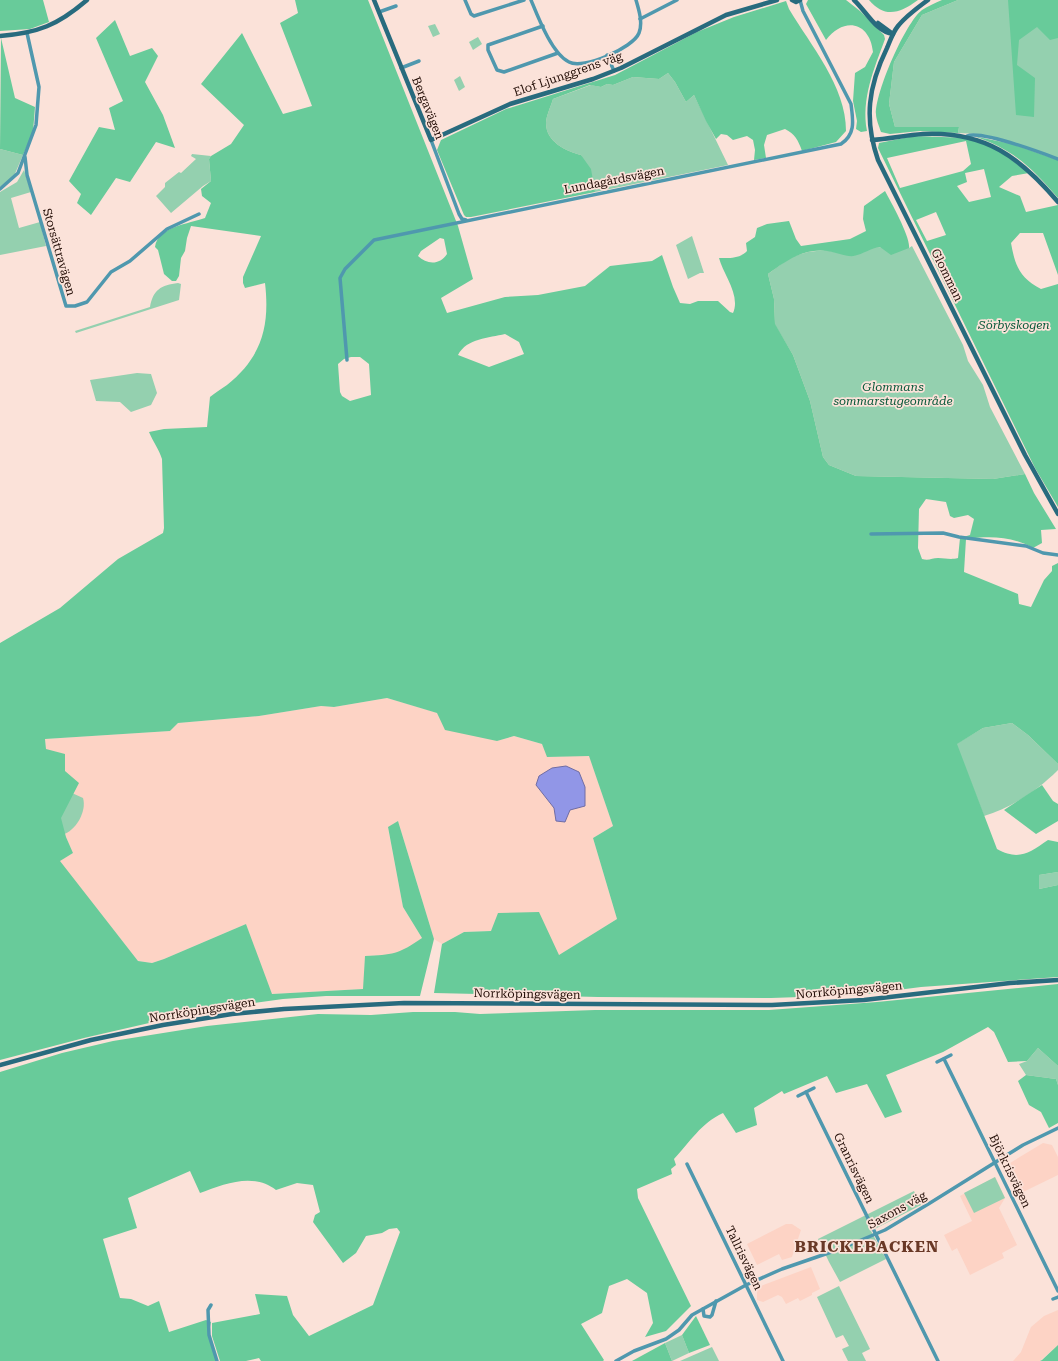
<svg xmlns="http://www.w3.org/2000/svg" width="1058" height="1361" viewBox="0 0 1058 1361" font-family="'Roboto Serif',serif">
<rect width="100%" height="100%" fill="#fbe2d9"/>
<g fill="#fdd3c5">
<polygon points="387,698 438,713 497,741 514,736 542,744 548,757 589,755 613,826 593,838 617,919 558,956 491,931 464,932 442,944 434,939 398,821 388,828 403,907 422,938 404,951 389,955 365,956 364,989 271,994 246,924 164,959 152,963 138,961 59,861 73,853 66,837 61,818 65,771 46,750 45,739 170,731 178,723 259,716 321,706 334,707"/>
<polygon points="1043,1143 1052,1145 1058,1157 1058,1175 1021,1193 1014,1191 1005,1173 1005,1166"/>
<polygon points="995,1177 1005,1198 999,1208 1017,1245 1002,1253 1004,1258 970,1275 957,1248 952,1251 944,1235 972,1221 960,1196"/>
<polygon points="786,1224 792,1224 801,1230 792,1257 782,1260 779,1254 757,1265 747,1244"/>
<polygon points="811,1267 820,1289 812,1293 812,1295 800,1301 798,1298 786,1304 782,1297 778,1295 763,1302 757,1300 757,1289 761,1286"/>
<polygon points="1058,1310 1058,1345 1040,1361 1013,1361 1021,1352 1031,1327 1044,1316"/>
</g>
<g fill="#94d0af">
<polygon points="958,0 1058,0 1058,160 977,134 958,133 959,127 895,127 889,104 894,62 922,15"/>
<polygon points="435,24 440,34 433,37 428,26"/>
<polygon points="478,37 482,44 473,50 469,42"/>
<path d="M668,73L675,82L686,102L694,95L728,165L595,192L581,155C566,151 546,142 546,123C546,116 551,106 553,99L591,85L601,87L607,84L613,85L633,77L659,79Z"/>
<polygon points="460,76 465,87 459,91 454,80"/>
<polygon points="0,149 23,155 14,176 0,187"/>
<polygon points="192,154 211,156 209,159 211,181 203,186 171,213 156,196 165,187 165,183 179,172 181,173 196,159 191,156"/>
<polygon points="24,170 31,192 11,198 19,228 40,222 46,246 0,255 0,192 17,182"/>
<polygon points="692,236 704,273 700,273 688,279 676,245"/>
<polygon points="912,246 963,345 968,361 983,385 990,407 1025,474 993,479 856,476 829,465 823,457 810,401 793,355 775,325 774,299 768,274 791,257 808,252 825,250 853,256 874,247 909,248"/>
<path d="M178,283L181,284L179,300L76,333L75,331L150,307C153,290 161,285 178,283Z"/>
<polygon points="137,373 151,374 157,393 151,405 131,412 120,402 96,401 90,380"/>
<path d="M1012,723L1028,735L1058,764V770C1037,791 1012,807 984,816L956,744L983,728Z"/>
<path d="M72,793L83,798C87,811 76,831 62,835L51,815Z"/>
<polygon points="1058,872 1058,885 1039,889 1039,875"/>
<polygon points="1038,1048 1058,1066 1058,1085 1056,1079 1026,1075 1019,1064 1027,1061"/>
<polygon points="995,1177 1005,1198 974,1213 964,1193"/>
<polygon points="914,1191 921,1205 871,1231 886,1259 840,1282 829,1262 818,1239"/>
<polygon points="839,1286 870,1349 862,1353 866,1361 848,1361 842,1349 849,1346 843,1335 836,1338 817,1297"/>
<polygon points="682,1335 689,1353 672,1361 665,1343"/>
<polygon points="712,1347 719,1361 680,1361"/>
</g>
<g fill="#68cb9a" fill-rule="evenodd">
<polygon points="0,0 43,0 49,22 30,29 0,31"/>
<path d="M295,0H368L458,226L473,279L441,298L447,313L505,297L538,295L585,286L610,266L652,261L662,255L673,287L680,303L690,304L698,301H718L730,312L733,313C741,295 723,274 719,258C730,258 739,259 747,251L746,243L755,237L757,228L767,224L789,221L796,239L801,246L850,239L866,231L863,219L864,206L885,191C891,202 911,238 909,248L891,255L880,247C871,248 863,254 854,256C846,257 835,252 827,251C803,248 786,261 768,274L774,299L775,324L793,355L810,401L823,457L829,465L856,476L993,479L1025,474L1034,493L1056,529L1041,530L1042,543L1033,548C1012,536 989,536 966,539L964,572L1018,594L1019,604L1031,607L1044,580L1052,571V566L1058,563V764L1028,735L1012,723L983,728L957,744L997,849C1019,861 1029,853 1048,840L1058,842V872L1039,875V889L1058,885V977L921,987L859,995L771,998L598,997L434,993L442,944L464,932L491,931L498,913L539,912L559,955L617,919L593,838L613,826L589,756L547,757L542,744L514,736L497,741L445,730L437,713L387,698L334,707L321,706L259,716L178,723L170,731L45,739L46,749L65,754V771L79,783L61,818L66,837L73,853L60,861L138,961L152,963L164,959L246,924L272,994L363,989L365,956C392,955 399,954 422,938L403,907L388,827L398,821L434,939L420,996H326L283,999L210,1009L84,1038L0,1060V643L60,608L118,559L163,533L164,528L162,459C159,449 153,442 149,432L164,429L207,427L210,397C215,393 221,389 227,385C262,357 270,326 265,283L245,288L243,283V277L261,236L191,226L187,238L185,251L181,258L179,276L176,281H172L164,274L158,250L155,247C158,226 189,224 205,218L211,203L202,196L201,189L211,181L209,159L211,156L231,144L244,125L201,84L242,33L283,114L312,106L280,23L298,13ZM440,238L444,239L447,254C440,265 427,265 418,256L421,251ZM505,334L519,342L524,354L489,367L458,355C467,338 489,338 505,334ZM351,357H360L369,364L371,395L350,401L342,396L340,392L338,364L344,359ZM926,499L946,502L950,516L954,518L968,515L974,519L970,535L960,538L958,558C950,560 946,558 938,558C932,558 929,561 922,559L918,548L919,509Z"/>
<path d="M808,0H846L860,11L884,35L885,39C874,69 861,99 867,131L861,132L856,129L857,121L853,101L855,73L865,67L873,52C870,22 844,16 826,40L806,4Z"/>
<path d="M869,0H918C900,13 885,19 869,0Z"/>
<path d="M942,0H958L922,15L894,62L889,104L895,127H959L958,133L920,131L890,134L881,132C879,126 876,119 876,114C875,93 905,23 922,10C928,6 935,3 942,0Z"/>
<polygon points="1008,0 1058,0 1058,38 1050,40 1037,27 1019,40 1017,65 1035,78 1034,117 1016,115"/>
<path d="M786,1L789,9C811,46 846,86 846,131L836,142L802,151C798,140 795,134 785,129L767,135L764,145L766,158L754,160L755,150L753,140L747,136L733,140L727,135L721,134L716,139L706,121L694,95L686,102L675,82L668,73L659,79L633,77L613,85L607,84L601,87L590,85L553,99C551,106 546,116 546,123C546,142 566,151 581,155L591,169L595,192L471,217H466L464,215L437,150L441,140L506,109L615,75L697,32L734,17Z"/>
<polygon points="115,20 130,56 152,48 158,56 145,82 163,115 175,148 156,142 130,182 116,178 91,215 77,203 81,194 69,181 99,127 115,130 109,108 123,101 96,38"/>
<polygon points="1,38 15,98 35,107 33,132 23,155 0,149"/>
<path d="M914,136L969,138L997,149L1029,173L1012,176L999,187L1020,196L1026,212L1058,205V275L1043,233H1020L1011,243C1015,266 1020,278 1041,289L1058,284V507L1035,468L878,148L879,143ZM966,141L971,164L963,171L900,188L887,158ZM984,169L991,197L969,202L957,186L967,182L965,173ZM936,212L946,235L927,241L916,220Z"/>
<path d="M973,136L1012,144L1058,160V198C1031,167 1013,149 973,136Z"/>
<polygon points="1042,785 1053,801 1058,804 1058,821 1036,834 1004,810"/>
<path d="M1058,984V1066L1038,1048L1027,1061L1008,1062L994,1032L988,1027L943,1052L886,1075L902,1112L885,1118L867,1084L836,1093L827,1076L784,1094L782,1091L754,1108L757,1125L736,1133L723,1113C701,1123 690,1142 674,1159L676,1165L671,1169L672,1174L637,1189L638,1198L691,1306L666,1331L645,1337L653,1323L647,1293L627,1279L609,1286L602,1313L581,1324L604,1360L603,1361H261L259,1358L246,1361H220L212,1336V1323L260,1314L255,1294L287,1296L293,1315L309,1336L373,1305L400,1232L397,1228L389,1229L382,1233L366,1236L356,1253L343,1263L313,1222L315,1215L320,1212L313,1185L297,1183L276,1190C253,1172 224,1184 200,1193L190,1171L128,1198L137,1228L103,1239L120,1298L131,1299L148,1306L159,1301L169,1332L206,1320L211,1322L209,1332L217,1361H0V1072L62,1053L113,1041L207,1026L318,1014L371,1015L413,1012H455L480,1014L595,1010H769L877,1002Z"/>
<polygon points="1026,1075 1056,1079 1058,1085 1058,1123 1049,1128 1041,1112 1029,1105 1018,1081"/>
<polygon points="696,1316 710,1345 689,1353 682,1335"/>
<polygon points="665,1343 672,1361 632,1361"/>
<polygon points="1058,1345 1058,1361 1040,1361 1042,1360"/>
</g>
<polygon fill="#9196e7" stroke="#706da4" points="566,766 579,772 585,787 585,806 570,810 565,822 556,821 554,808 536,785 539,776 552,768"/>
<g fill="none" stroke-linecap="round" stroke-linejoin="round">
<g stroke="#4f98ae" stroke-width="3.5">
<polyline points="465,0 471,14 474,16 524,0"/>
<path d="M531,0C538,17 552,54 569,62C583,70 633,48 639,33C643,23 639,10 636,0"/>
<polyline points="379,12 396,6"/>
<polyline points="640,19 677,0"/>
<polyline points="543,26 488,45 488,50 497,70 504,72 558,53"/>
<polyline points="607,55 614,71"/>
<polyline points="401,68 419,61"/>
<path d="M967,136C981,130 1042,153 1058,159"/>
<polyline points="431,140 459,214 462,219 466,220"/>
<polyline points="25,157 27,175 66,306 75,306 87,302 111,272 130,261 167,229 199,214"/>
<polyline points="0,189 18,173 36,125 39,87 27,33"/>
<path d="M347,360L340,278L345,269L374,240L841,144C856,134 853,120 851,104L803,11L800,0"/>
<polyline points="871,534 943,533 959,537 1026,546 1043,553 1058,555"/>
<polyline points="944,1059 1058,1291"/>
<polyline points="937,1062 951,1055"/>
<polyline points="806,1092 938,1361"/>
<polyline points="798,1096 814,1088"/>
<polyline points="687,1164 783,1361"/>
<polyline points="1053,1299 1058,1297"/>
<polyline points="211,1305 208,1310 209,1335 217,1361"/>
<polyline points="703,1309 704,1316 710,1317 712,1315 716,1301"/>
<polyline points="616,1361 634,1351 666,1339 679,1330 692,1315 746,1285 782,1269 840,1249 885,1230 930,1203 1023,1145 1058,1128"/>
</g>
<g stroke="#286b7e" stroke-width="4.5">
<polyline points="374,0 431,140 510,104 593,79 621,68 726,15 777,0"/>
<polyline points="792,0 796,2 800,0"/>
<path d="M854,0C866,11 876,32 893,34"/>
<path d="M928,0C917,8 906,16 898,26C893,32 890,41 887,48C868,87 864,119 878,160L1025,455L1058,514"/>
<polyline points="878,23 893,34"/>
<path d="M0,36C38,33 58,25 87,0"/>
<path d="M872,140C889,139 906,135 923,134C985,131 1020,157 1058,202"/>
<polyline points="0,1065 91,1040 163,1025 232,1014 284,1009 404,1003 772,1005 864,1000 1010,983 1058,980"/>
</g>
</g>
<g text-anchor="middle" stroke-width="3.5" stroke-linejoin="round" paint-order="stroke">
<g font-size="12" fill="#220d06" stroke="#fbe2d9">
<text transform="translate(568 74) rotate(-19)" y="4">Elof Ljunggrens väg</text>
<text transform="translate(428 108) rotate(68)" y="4">Bergavägen</text>
<text transform="translate(614 180) rotate(-11)" y="4">Lundagårdsvägen</text>
<text transform="translate(59 252) rotate(74)" y="4">Storsättravägen</text>
<text transform="translate(947 275) rotate(64)" y="4">Glomman</text>
<text transform="translate(849 990) rotate(-5)" y="4">Norrköpingsvägen</text>
<text transform="translate(527 994) rotate(1)" y="4">Norrköpingsvägen</text>
<text transform="translate(202 1010) rotate(-9)" y="4">Norrköpingsvägen</text>
<text transform="translate(854 1168) rotate(64)" y="4">Granrisvägen</text>
<text transform="translate(1010 1171) rotate(64)" y="4">Björkrisvägen</text>
<text transform="translate(897 1210) rotate(-29)" y="4">Saxons väg</text>
<text transform="translate(744 1258) rotate(64)" y="4">Tallrisvägen</text>
</g>
<g font-size="12" font-style="italic" fill="#065839" stroke="#fbe2d9">
<text x="1014" y="329">Sörbyskogen</text>
<text x="893" y="391">Glommans<tspan x="893" dy="14">sommarstugeområde</tspan></text>
</g>
<g font-size="16" font-weight="bold" letter-spacing="1" fill="#693826" stroke="#fbe2d9">
<text x="867" y="1252">BRICKEBACKEN</text>
</g>
</g>
</svg>
